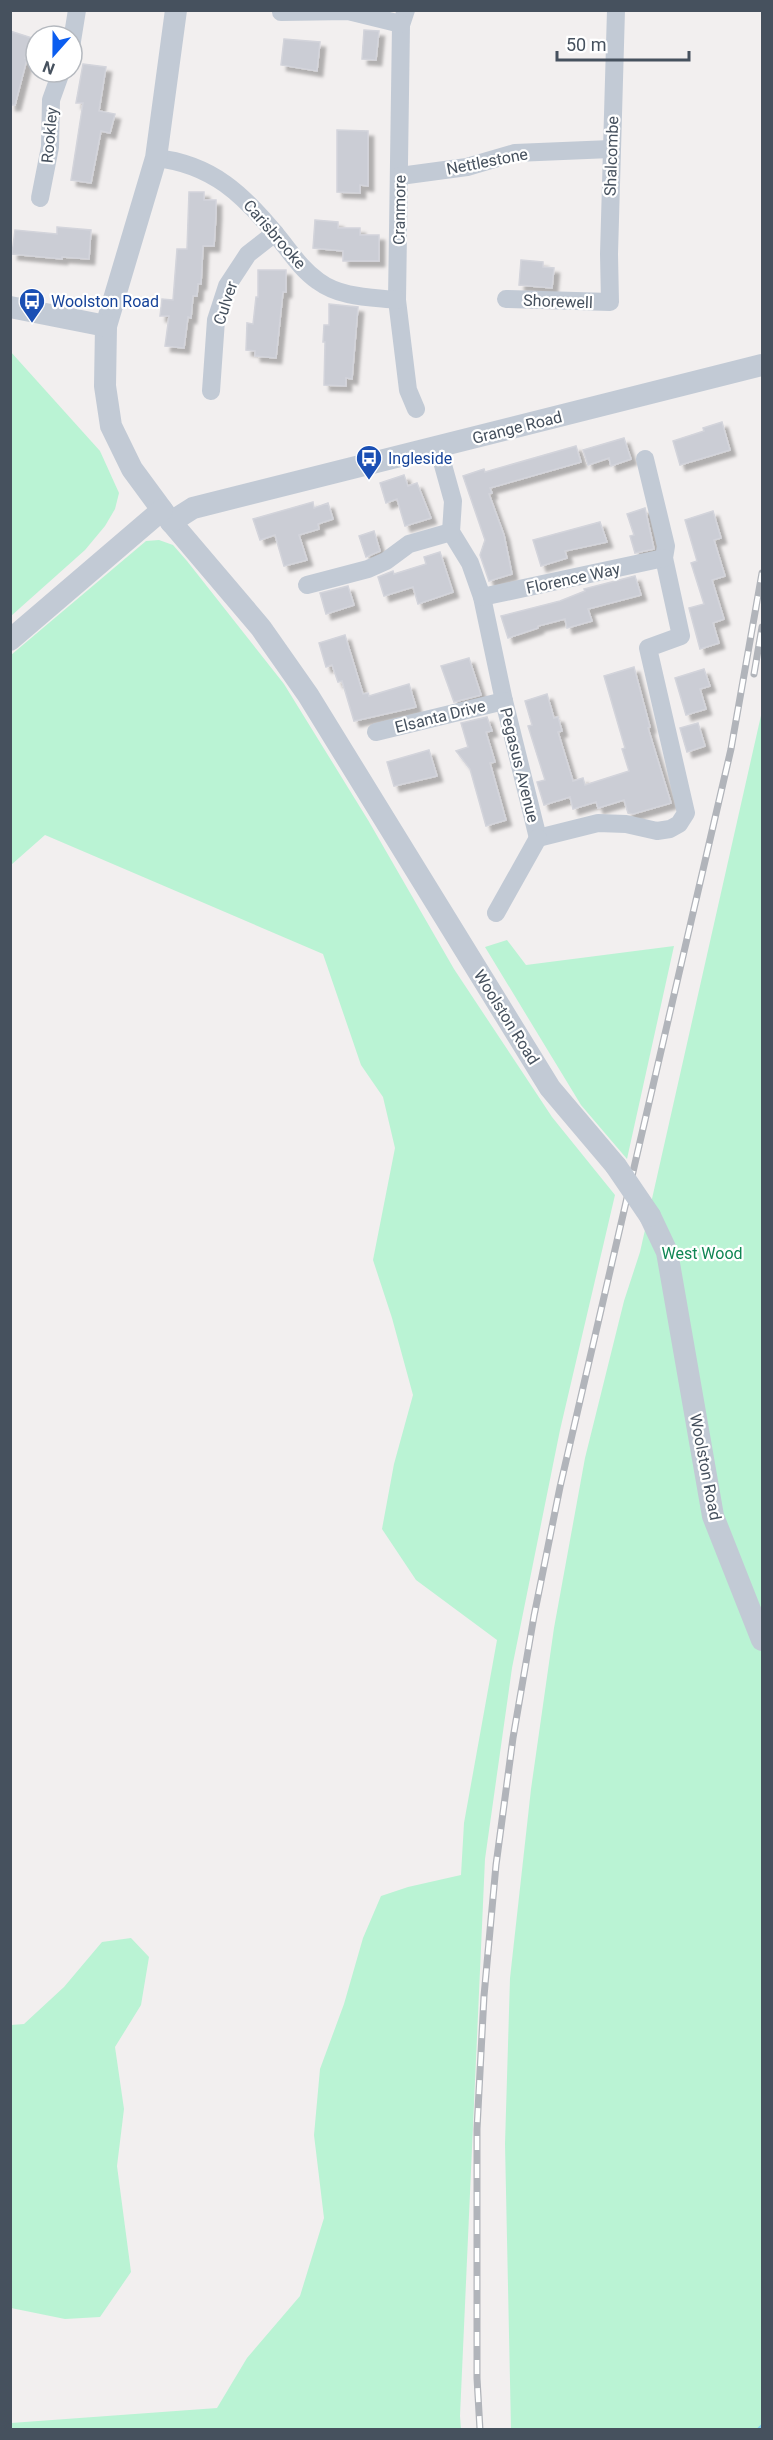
<svg xmlns="http://www.w3.org/2000/svg" width="773" height="2440" viewBox="0 0 773 2440" font-family="Roboto,sans-serif">
<defs>
<filter id="shadow"><feDropShadow dx="5.5" dy="5.5" stdDeviation="1.5" flood-color="#0004"/></filter>
</defs>
<rect width="100%" height="100%" fill="#f2efef"/>
<g fill="#baf3d4">
<polygon points="10,351 100,451 119,493 115,509 105,526 85,550 11,616"/>
<polygon points="159,540 173,545 187,561 284,684 368,820 454,969 552,1117 615,1195 560,1430 512,1668 485,1859 460,2416 461,2429 11,2429 11,2423 217,2408 247,2358 300,2296 324,2218 314,2135 320,2069 344,2004 363,1938 381,1896 408,1887 461,1875 464,1823 497,1640 416,1580 382,1529 394,1464 413,1395 392,1318 373,1260 395,1148 383,1097 361,1065 323,954 45,835 11,865 11,655 146,541"/>
<polygon points="762,711 762,2429 511,2429 505,2144 510,1978 531,1789 554,1628 585,1458 624,1301 640,1252"/>
<polygon points="507,940 526,965 674,946 627,1159 581,1105 485,947"/>
<polygon points="131,1938 149,1957 141,2005 115,2047 124,2109 117,2166 131,2272 100,2317 65,2319 11,2308 11,2025 24,2024 64,1987 102,1942"/>
</g>
<g fill="none" stroke-linecap="round" stroke-linejoin="round">
<polyline stroke="#84d3f3" stroke-width="5" points="759,2430 762,2427"/>
</g>
<g fill="#cbcdd5" stroke="#d3d4db" stroke-width="1.5" filter="url(#shadow)">
<polygon points="364,30 379,31 376,60 362,59"/>
<polygon points="10,31 32,38 25,58 27,59 15,105 10,105"/>
<polygon points="284,39 320,42 317,71 281,65"/>
<polygon points="83,64 106,67 99,111 115,114 110,133 101,131 91,183 71,180 83,103 76,103"/>
<polygon points="337,130 368,131 368,186 360,185 360,193 337,192"/>
<polygon points="189,192 204,192 204,200 216,200 216,214 214,246 203,246 201,284 198,284 197,296 193,296 191,318 188,317 184,348 165,346 169,316 160,316 162,299 173,300 177,249 187,249"/>
<polygon points="315,220 338,222 338,228 360,228 360,235 379,235 379,261 343,261 343,251 313,248"/>
<polygon points="57,227 91,230 89,259 62,257 62,259 12,254 15,230 57,234"/>
<polygon points="521,260 543,262 543,267 554,268 552,288 519,285"/>
<polygon points="258,270 286,270 286,292 283,292 276,358 255,356 255,351 246,350 247,323 253,324 256,297 258,297"/>
<polygon points="329,304 358,307 352,379 346,378 346,386 324,385 325,342 323,342 324,325 329,325"/>
<polygon points="722,422 730,450 680,465 673,441 704,431 703,428"/>
<polygon points="624,438 631,459 611,466 609,458 588,465 583,450"/>
<polygon points="576,446 581,462 490,488 492,493 489,494 504,535 512,574 489,581 480,555 485,540 463,476 484,469 485,472"/>
<polygon points="404,475 408,486 417,483 431,518 405,526 397,499 386,503 380,483"/>
<polygon points="313,502 314,508 328,503 333,519 318,524 319,529 299,535 307,560 284,566 275,535 260,540 253,519"/>
<polygon points="645,508 654,549 635,553 630,536 634,535 627,514"/>
<polygon points="713,511 721,538 714,540 725,576 712,580 724,619 713,623 719,643 700,649 689,608 704,604 691,563 697,561 685,520"/>
<polygon points="600,522 607,542 565,551 567,558 541,566 533,540"/>
<polygon points="374,531 380,551 366,557 359,536"/>
<polygon points="440,552 453,592 418,604 413,587 384,596 378,577 393,571 394,574 426,564 424,557"/>
<polygon points="635,576 641,595 588,609 592,621 567,628 565,619 538,626 538,628 508,638 501,616 560,601 585,591 584,589"/>
<polygon points="348,586 354,605 326,614 320,593"/>
<polygon points="345,635 363,694 368,693 369,696 409,684 416,707 354,721 342,681 338,682 332,665 326,667 319,643"/>
<polygon points="469,658 481,695 454,702 441,666"/>
<polygon points="634,667 650,727 648,728 671,803 633,814 628,813 624,800 598,808 596,802 573,809 570,797 544,805 537,782 545,780 528,726 532,725 525,701 547,694 554,718 558,717 562,731 558,732 573,781 583,778 585,785 629,771 622,749 625,748 604,676"/>
<polygon points="704,669 710,686 700,689 706,709 686,715 675,678"/>
<polygon points="487,717 492,731 486,732 495,762 490,763 506,820 486,826 470,769 456,751 468,747 461,723"/>
<polygon points="698,723 705,746 687,752 680,728"/>
<polygon points="429,750 437,776 394,786 387,762"/>
</g>
<g fill="none" stroke-linecap="round" stroke-linejoin="round">
<g stroke="#c2cad5" stroke-width="18">
<polyline points="406,10 401,25 397,300 408,390 416,409"/>
<polyline points="281,12 348,11 401,24"/>
<polyline points="72,41 77,10"/>
<path d="M156,158C212,164 244,195 278,237C291,253 302,270 318,281C341,298 370,297 397,300"/>
<polyline points="400,176 467,167 515,153 611,149"/>
<polyline points="40,198 50,147 51,100 61,72"/>
<polyline points="506,299 610,302 609,254 616,10"/>
<polyline points="211,391 216,320 227,286 248,254 275,233"/>
<polyline points="438,447 453,501 451,532 470,563 482,597 504,701 538,838 598,823 626,824 657,831 670,829 679,824 686,813 648,648 681,636 664,558 666,546 645,459"/>
<polyline points="307,585 368,569 386,561 409,544 451,532"/>
<polyline points="482,597 664,558"/>
<polyline points="376,732 504,701"/>
<polyline points="496,913 538,838"/>
</g>
<g stroke="#c2cad5" stroke-width="22">
<polyline points="176,10 156,158 106,326 105,386 111,426 132,469 171,522 261,628 308,695 550,1088 616,1166"/>
<polyline points="10,307 106,326"/>
<polyline points="171,522 193,508 762,365"/>
<polyline points="10,640 162,510"/>
<polyline points="650,1216 667,1252 713,1516 762,1640"/>
</g>
<g stroke="#b1b4ba" stroke-width="7">
<g id="rail">
<polyline points="754,674 762,627"/>
<polyline points="480,2430 477,2378 477,2129 484,1996 496,1865 513,1738 534,1616 560,1487 731,749 762,573"/>
</g>
</g>
<use href="#rail" stroke="#fff" stroke-width="4.5" stroke-dasharray="14" stroke-linecap="butt"/>
<polyline stroke="#c2cad5" stroke-width="22" points="616,1166 650,1216"/>
</g>
<defs>
<g id="bus-pin" transform="scale(1.35)"><path d="M0 17L-7.5 6A9.5 9.5 0 1 1 7.5 6Z" fill="#1a4fb4" stroke="#fff"/><path d="M-5-6H5V4H4V6H2V4H-2V6H-4V4H-5ZM-3.5-4V0h7V-4ZM-3.5 1.2v1.5H-2V1.2ZM2 1.2v1.5H3.5V1.2Z" fill="#fff"/></g>
</defs>
<g fill-rule="evenodd">
<use href="#bus-pin" x="32" y="301"/>
<use href="#bus-pin" x="369" y="458"/>
</g>
<g text-anchor="middle" stroke-width="4.5" stroke-linejoin="round" paint-order="stroke">
<g font-size="16" fill="#46515e" stroke="#fff">
<text transform="translate(49 135) rotate(-85)" y="6">Rookley</text>
<text transform="translate(611 156) rotate(-88)" y="6">Shalcombe</text>
<text transform="translate(487 161) rotate(-11)" y="6">Nettlestone</text>
<text transform="translate(399 210) rotate(-89)" y="6">Cranmore</text>
<text transform="translate(275 234) rotate(49)" y="6">Carisbrooke</text>
<text transform="translate(558 301) rotate(2)" y="6">Shorewell</text>
<text transform="translate(225 303) rotate(-72)" y="6">Culver</text>
<text transform="translate(517 427) rotate(-14)" y="6">Grange Road</text>
<text transform="translate(573 578) rotate(-12)" y="6">Florence Way</text>
<text transform="translate(440 716) rotate(-14)" y="6">Elsanta Drive</text>
<text transform="translate(520 765) rotate(76)" y="6">Pegasus Avenue</text>
<text transform="translate(507 1017) rotate(58)" y="6">Woolston Road</text>
<text transform="translate(706 1467) rotate(79)" y="6">Woolston Road</text>
</g>
<g font-size="16" fill="#164399" stroke="#fff" text-anchor="start">
<text x="51" y="307">Woolston Road</text>
<text x="388" y="464">Ingleside</text>
</g>
<g font-size="16" fill="#108654" stroke="#fff">
<text x="702" y="1259">West Wood</text>
</g>
</g>
<rect width="773" height="2440" fill="none" stroke="#46515e" stroke-width="24"/>
<g transform="translate(54 54) rotate(201)"><circle r="28" fill="#ffffff" stroke="#b5b9bf" stroke-width="1.5"/>
<path d="M0-4.5L10 22L0 15L-10 22Z" fill="#0b5df0"/>
<text y="-9" font-size="16" font-weight="bold" text-anchor="middle" fill="#46515e">N</text>
</g>
<path d="M557 51v9h132v-9" fill="none" stroke="#46515e" stroke-width="3"/>
<text x="566" y="51" font-size="18" fill="#46515e" stroke="#ffffff" stroke-width="4.5" paint-order="stroke">50 m</text>
</svg>
